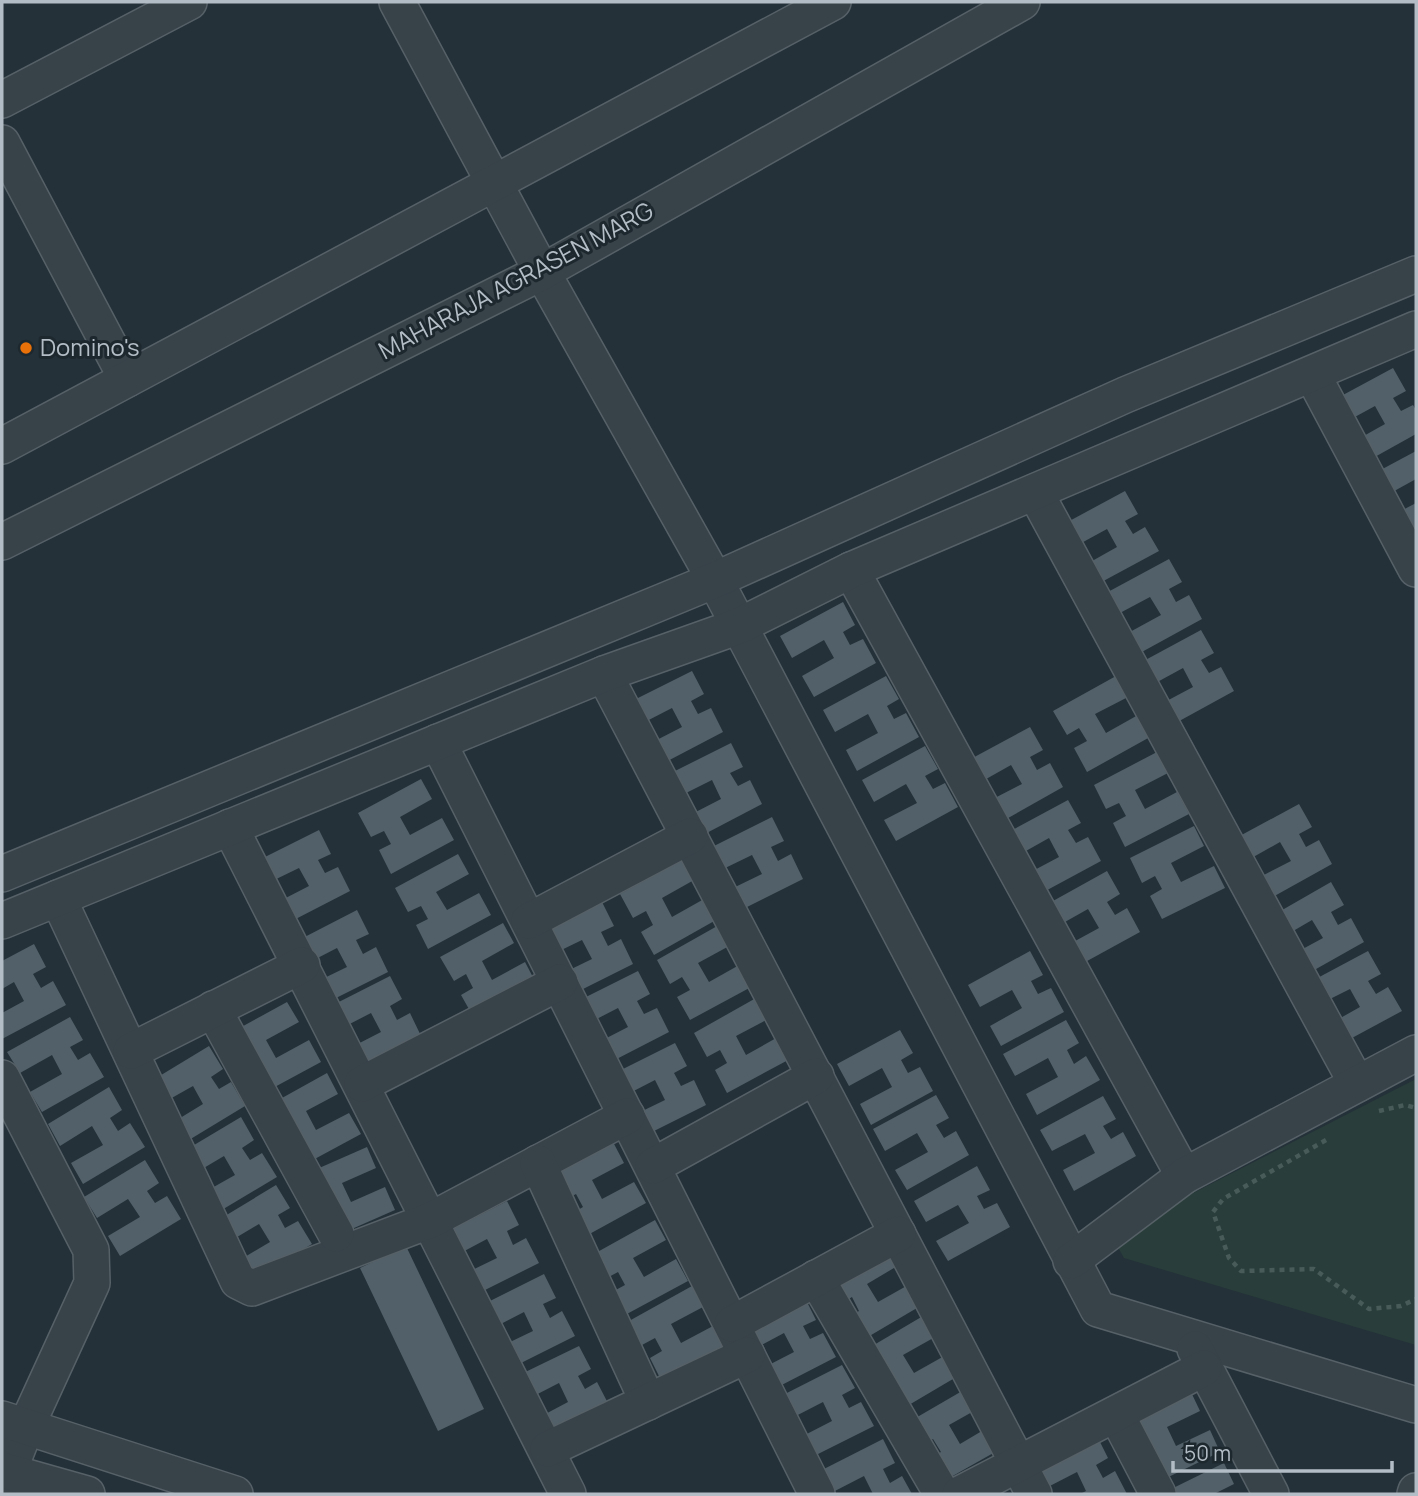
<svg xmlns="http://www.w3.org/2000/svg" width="1418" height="1496" viewBox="0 0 1418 1496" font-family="Manrope,sans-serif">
<rect width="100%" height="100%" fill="#243139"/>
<polygon fill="#293e3a" points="1416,1079 1416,1345 1124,1258 1111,1235"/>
<g fill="#526069">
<polygon points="1393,368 1406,391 1393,398 1401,411 1413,405 1416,410 1416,434 1364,463 1353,442 1385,424 1375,406 1342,424 1330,402"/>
<polygon points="1416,451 1416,479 1387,495 1375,473"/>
<polygon points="1125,491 1138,514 1125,521 1133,534 1145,527 1159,551 1096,585 1085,565 1117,547 1107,529 1074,547 1062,525"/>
<polygon points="1416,503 1416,530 1408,534 1397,513"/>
<polygon points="1169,559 1182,582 1169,589 1176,602 1189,595 1202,619 1140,653 1128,633 1161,615 1150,597 1118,614 1106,593"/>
<polygon points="843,602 855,625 843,632 850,645 863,639 876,663 814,697 802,676 834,658 824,640 792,658 780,636"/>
<polygon points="1201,630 1214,653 1201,660 1209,673 1221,667 1234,691 1172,725 1161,704 1193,687 1183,668 1150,686 1138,664"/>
<polygon points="692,671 704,694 691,701 698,714 711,708 723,732 660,765 649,744 682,727 672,708 639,725 628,703"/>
<polygon points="886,676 899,699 887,706 894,719 906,713 919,737 857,771 846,750 878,733 868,714 835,732 823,710"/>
<polygon points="1116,676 1128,697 1095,714 1106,733 1138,715 1150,737 1087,772 1074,748 1087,741 1079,728 1067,735 1053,711"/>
<polygon points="1030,727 1043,750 1030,757 1037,770 1050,763 1063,787 1001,822 989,801 1022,784 1011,765 979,783 967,761"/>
<polygon points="731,743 743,767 730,773 738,786 750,780 762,804 699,837 688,816 721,799 712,780 678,797 667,775"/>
<polygon points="925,746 938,769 925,776 933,789 945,783 958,807 896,841 884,820 917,803 906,784 874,802 862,780"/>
<polygon points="1157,752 1168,773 1135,790 1145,809 1177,792 1189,814 1125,847 1113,823 1126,816 1119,803 1106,809 1094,785"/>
<polygon points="421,779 432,799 400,817 410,835 442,818 454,840 391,874 379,850 391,844 384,831 371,837 358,813"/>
<polygon points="1068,800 1081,823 1068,830 1076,843 1088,837 1101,861 1038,895 1027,874 1059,857 1049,838 1017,856 1005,834"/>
<polygon points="1299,804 1312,827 1299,834 1306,847 1319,840 1332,864 1269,899 1258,878 1291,861 1280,842 1248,860 1236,838"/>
<polygon points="772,817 784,841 771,847 778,861 791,854 803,879 739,911 729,890 762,874 752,855 719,871 708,849"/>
<polygon points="1194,826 1204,846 1171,863 1181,882 1214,866 1225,888 1162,919 1150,896 1162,889 1155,876 1142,883 1130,858"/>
<polygon points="319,830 331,854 318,860 325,873 338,867 350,891 286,924 276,903 309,886 299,868 266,884 255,862"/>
<polygon points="458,854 469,874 436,892 447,910 479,893 491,915 428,949 416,925 428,919 421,906 408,912 395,888"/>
<polygon points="683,860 694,880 662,898 672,917 704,899 716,920 654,955 641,932 653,925 646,911 633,918 620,894"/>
<polygon points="1107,871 1120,894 1107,902 1115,915 1127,908 1140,932 1078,966 1066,946 1099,928 1088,909 1056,927 1044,906"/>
<polygon points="1331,882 1344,905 1331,912 1338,925 1351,918 1364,942 1309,973 1299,951 1323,938 1312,920 1288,934 1277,913"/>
<polygon points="602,902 614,926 601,932 608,946 621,939 633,964 569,996 559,975 592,959 582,940 549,956 538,934"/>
<polygon points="357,910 369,934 356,940 363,954 376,947 388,972 324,1004 314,983 347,967 337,948 304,965 293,943"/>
<polygon points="503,923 514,943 482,961 492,980 525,962 536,983 474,1018 461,995 473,988 466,974 454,981 440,957"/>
<polygon points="719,925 731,945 698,963 709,982 741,964 753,986 690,1020 677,997 690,990 682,977 670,984 657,960"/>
<polygon points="34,944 46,967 33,974 41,988 53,981 66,1005 2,1039 2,1013 24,1001 14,982 2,989 2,961"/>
<polygon points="1030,951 1043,975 1031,981 1038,994 1051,988 1064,1012 1001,1046 990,1026 1022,1008 1012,990 980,1007 968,985"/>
<polygon points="1368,951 1381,974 1368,981 1376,994 1388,987 1402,1011 1339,1045 1328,1025 1360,1007 1350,989 1322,1003 1310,982"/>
<polygon points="638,971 650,994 637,1001 644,1014 657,1008 669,1032 605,1065 595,1044 628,1027 618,1008 585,1025 574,1003"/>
<polygon points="390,976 402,999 390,1006 397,1020 410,1013 422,1038 358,1069 348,1049 381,1032 371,1013 338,1030 327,1008"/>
<polygon points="756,998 768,1019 736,1036 746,1055 778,1037 790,1059 727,1093 715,1070 727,1063 720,1050 707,1057 694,1033"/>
<polygon points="287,1002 299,1022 266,1040 276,1058 309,1040 321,1062 258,1096 225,1036"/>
<polygon points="70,1017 83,1040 70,1047 78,1060 90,1053 104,1077 42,1112 30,1092 62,1074 52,1055 20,1073 7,1052"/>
<polygon points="1066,1020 1079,1043 1067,1050 1074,1064 1086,1056 1100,1080 1037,1115 1026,1094 1058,1077 1048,1058 1015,1076 1003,1054"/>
<polygon points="900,1030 913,1053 901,1060 908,1073 920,1067 933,1091 871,1125 860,1104 892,1087 882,1068 849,1086 837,1064"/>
<polygon points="675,1043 687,1066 674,1073 681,1086 694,1080 706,1105 642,1137 632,1116 665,1100 655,1080 622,1097 611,1075"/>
<polygon points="209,1046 223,1069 211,1077 219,1089 231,1082 245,1106 184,1143 172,1123 203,1104 193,1086 161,1104 148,1083"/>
<polygon points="327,1073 338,1094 306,1111 316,1130 349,1113 361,1134 298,1168 264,1108"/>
<polygon points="109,1087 122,1110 110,1118 118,1131 130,1123 145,1147 83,1184 71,1163 103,1145 92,1126 60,1146 48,1124"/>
<polygon points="936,1095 949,1118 936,1125 944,1138 956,1131 969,1155 907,1190 895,1170 928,1152 917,1133 885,1151 873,1129"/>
<polygon points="1103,1096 1116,1119 1103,1126 1111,1139 1123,1132 1136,1156 1074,1191 1063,1170 1095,1153 1085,1134 1052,1151 1040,1130"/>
<polygon points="241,1117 254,1140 242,1148 250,1160 262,1153 277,1177 215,1214 203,1193 235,1175 224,1156 192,1175 179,1154"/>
<polygon points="613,1142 624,1163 592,1180 602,1199 634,1182 646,1203 584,1237 571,1214 583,1207 576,1194 563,1201 550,1177"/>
<polygon points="367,1147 376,1168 342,1183 351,1202 385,1187 395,1210 329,1239 301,1176"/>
<polygon points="145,1160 159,1183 147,1191 155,1203 167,1196 181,1219 120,1256 108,1236 140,1217 128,1199 97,1218 84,1197"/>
<polygon points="977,1166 990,1190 977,1196 984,1209 997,1203 1010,1227 948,1261 936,1241 969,1223 958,1205 926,1222 914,1201"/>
<polygon points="276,1185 290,1208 278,1215 285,1228 298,1221 312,1244 250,1281 238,1261 270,1242 259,1224 227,1243 215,1222"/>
<polygon points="507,1201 519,1225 507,1231 513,1245 526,1238 539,1263 475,1295 464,1274 497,1258 487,1239 455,1256 443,1234"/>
<polygon points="655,1220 666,1240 633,1258 644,1277 676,1259 688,1281 625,1315 612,1292 625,1285 618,1272 605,1279 592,1255"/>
<polygon points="887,1245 899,1265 867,1284 878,1302 910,1284 922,1305 861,1341 847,1318 859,1311 852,1297 839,1305 826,1281"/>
<polygon points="406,1246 484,1409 438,1431 360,1268"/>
<polygon points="544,1274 556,1298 543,1304 550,1318 562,1311 575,1336 511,1368 500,1347 533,1331 524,1312 491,1329 480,1306"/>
<polygon points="692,1286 703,1307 671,1324 681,1343 713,1326 725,1347 662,1382 650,1358 662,1351 655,1338 642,1345 629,1321"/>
<polygon points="804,1296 816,1320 803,1326 810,1339 823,1333 836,1357 772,1390 761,1369 794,1352 784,1333 752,1350 740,1328"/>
<polygon points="923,1316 935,1337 903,1355 914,1373 946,1355 958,1376 897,1412 862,1352"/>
<polygon points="579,1346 591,1369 578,1376 585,1389 597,1382 610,1407 546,1439 536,1419 568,1402 559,1383 526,1400 515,1377"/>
<polygon points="842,1365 855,1388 842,1395 849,1408 861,1402 874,1426 810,1458 799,1438 832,1421 823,1402 790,1419 779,1397"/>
<polygon points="969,1387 981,1407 949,1425 960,1444 992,1425 1004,1447 942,1482 929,1459 941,1452 933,1439 921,1446 907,1423"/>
<polygon points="1190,1390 1200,1411 1167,1427 1176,1446 1210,1430 1220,1452 1156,1483 1144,1460 1157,1453 1150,1440 1138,1446 1125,1422"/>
<polygon points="1096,1434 1108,1458 1096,1465 1103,1478 1115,1471 1127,1494 1080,1494 1086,1491 1077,1472 1044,1489 1033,1467"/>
<polygon points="883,1439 895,1463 883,1469 890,1483 902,1476 912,1494 873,1494 864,1476 831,1493 820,1471"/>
<polygon points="1224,1463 1234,1484 1214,1494 1161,1494"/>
</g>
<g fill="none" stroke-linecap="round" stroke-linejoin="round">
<g stroke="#566067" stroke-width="38">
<g id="minor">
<polyline points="397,2 542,272 715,580 1098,1309 1416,1405"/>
<polyline points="2,100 189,2"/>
<polyline points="2,143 127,379"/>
<polyline points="1312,374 1416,569"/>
<polyline points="2,446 833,2"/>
<polyline points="1035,492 1357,1084"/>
<polyline points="2,542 542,272 1022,2"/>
<polyline points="851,570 1184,1176"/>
<polyline points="604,674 1034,1494"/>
<polyline points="438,742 817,1494"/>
<polyline points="230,827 568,1494"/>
<polyline points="2,874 715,580 1125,395 1416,274"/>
<polyline points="58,898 238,1281 252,1288 431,1220 627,1116"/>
<polyline points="2,921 604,674 739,626 851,570 1416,329"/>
<polyline points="529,921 690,836"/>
<polyline points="213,1009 336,1234"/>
<polyline points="131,1051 302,965"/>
<polyline points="2,1078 91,1250 92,1283 26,1427 2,1488"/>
<polyline points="362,1084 560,982"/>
<polyline points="538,1163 648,1402"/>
<polyline points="653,1166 816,1076"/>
<polyline points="1071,1261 1184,1176 1416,1053"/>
<polyline points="816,1278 942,1494"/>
<polyline points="732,1324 898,1234"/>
<polyline points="1195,1349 1271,1494"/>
<polyline points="1116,1414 1158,1494"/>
<polyline points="2,1419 235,1494"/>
<polyline points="548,1449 747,1355"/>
<polyline points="2,1470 87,1494"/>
<polyline points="960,1494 1204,1368"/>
<polyline points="1415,1494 1416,1491"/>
</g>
</g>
<g stroke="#485b59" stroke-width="4.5" stroke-dasharray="5 5" stroke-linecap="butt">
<polyline points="1379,1111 1405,1105 1416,1108"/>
<polyline points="1326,1140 1223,1199 1213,1212 1229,1258 1241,1271 1314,1269 1369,1309 1401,1306 1416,1299"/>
</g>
<use href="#minor" stroke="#384249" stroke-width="35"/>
</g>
<circle fill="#e8710a" stroke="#1d272e" stroke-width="2.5" cx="26" cy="348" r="7"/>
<g text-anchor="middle" stroke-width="6" stroke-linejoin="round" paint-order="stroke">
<g font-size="24" fill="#b3bdc5" stroke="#1d272e">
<text transform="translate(516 281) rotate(-28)" y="8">MAHARAJA AGRASEN MARG</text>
</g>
<g font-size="24" fill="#b3bdc5" stroke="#1d272e" text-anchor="start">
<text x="40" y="356">Domino's</text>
</g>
</g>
<rect width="1418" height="1496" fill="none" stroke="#b3bdc5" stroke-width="7"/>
<path d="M1173 1461v10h219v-10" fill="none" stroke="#b3bdc5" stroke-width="3.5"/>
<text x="1184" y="1461" font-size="21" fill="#b3bdc5" stroke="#1d272e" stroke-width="5" paint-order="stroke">50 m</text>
</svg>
